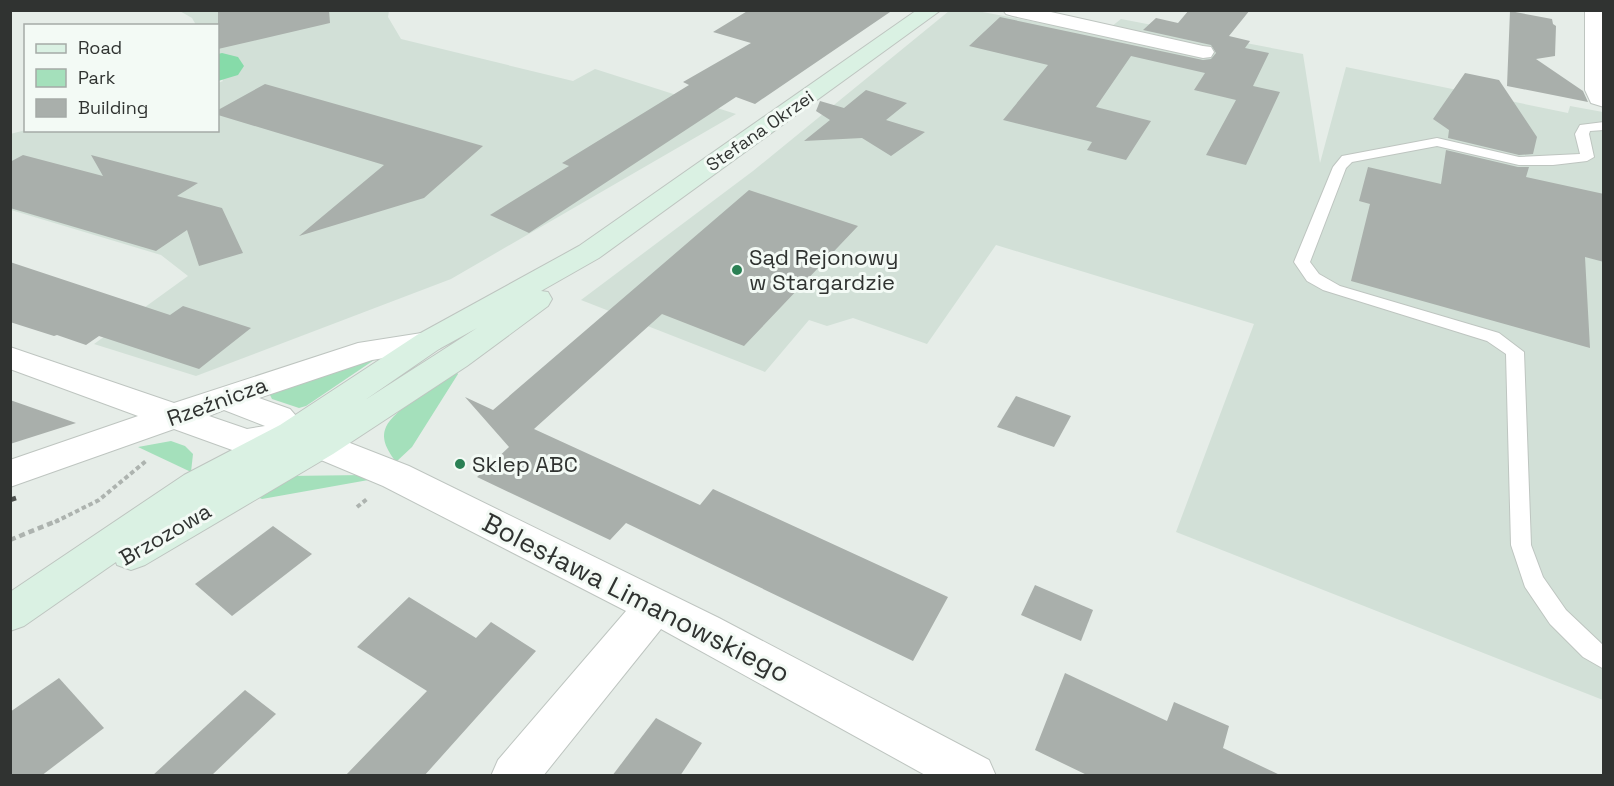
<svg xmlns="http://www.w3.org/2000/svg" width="1614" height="786" viewBox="0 0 1614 786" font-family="'Space Grotesk',sans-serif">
<rect width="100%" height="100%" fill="#e6ede8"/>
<g fill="#d2e0d7">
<polygon points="178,10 389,11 388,17 401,39 573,81 595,69 736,114 451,279 196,376 94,344 188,276 161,255 11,210 10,134 26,130 218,130 218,83 223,81 218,70 218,26 196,25 192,18"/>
<polygon points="949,11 977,11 1102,34 1121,19 1303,54 1320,163 1346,67 1568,113 1570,106 1603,112 1603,700 1176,532 1254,324 996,245 927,344 853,318 827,326 809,320 765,372 581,300 753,171"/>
</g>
<g fill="#a4e0bb">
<polygon points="377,358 306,406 299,408 272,399 270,395 276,391"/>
<path d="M456,371L458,374L412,447L396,462C389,452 380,440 386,427C393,410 440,382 456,371Z"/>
<polygon points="171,441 185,446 193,454 191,472 138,447"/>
<polygon points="364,475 374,479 262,499 253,495 287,476"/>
</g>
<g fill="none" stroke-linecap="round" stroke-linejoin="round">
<polygon fill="#86dba9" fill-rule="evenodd" points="222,53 238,57 244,66 238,75 218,81 218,54"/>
</g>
<g fill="#a9afab">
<polygon points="218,10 329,10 330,23 218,49"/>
<polygon points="749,10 893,10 755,104 736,97 529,233 490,215 569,166 562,163 689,85 683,82 751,43 713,32"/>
<polygon points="1189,10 1250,10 1229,36 1250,41 1245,48 1269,53 1253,86 1280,92 1246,165 1206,155 1236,100 1194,90 1205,73 1131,56 1096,107 1151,121 1126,160 1087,150 1092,142 1003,120 1048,65 969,46 1000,17 1203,60 1211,59 1216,53 1211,45 1143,30 1156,18 1178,23"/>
<polygon points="1510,11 1552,19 1553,24 1556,26 1555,56 1536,59 1583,91 1588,102 1507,86"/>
<polygon points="1465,73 1499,80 1537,137 1533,154 1519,155 1448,138 1449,130 1433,119"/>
<polygon points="265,84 427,130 483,146 424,198 299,236 384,165 218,115 218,110"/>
<polygon points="866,90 907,103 886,120 925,132 891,156 862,138 804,141 830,120 816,111 820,101 844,108"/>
<polygon points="1446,150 1518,167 1529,167 1526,177 1604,194 1604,262 1585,257 1590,348 1351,281 1370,204 1359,201 1368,167 1441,184"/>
<polygon points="23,155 103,176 91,155 198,183 177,196 222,208 243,253 199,266 187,230 156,251 10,208 10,162"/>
<polygon points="749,190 858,226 744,346 662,314 534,429 700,505 713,489 948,597 913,661 626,523 610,540 477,477 509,447 465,397 493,410"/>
<polygon points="10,262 170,315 183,306 251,328 199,369 99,336 86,345 57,335 54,336 10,322"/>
<polygon points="1016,396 1071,416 1054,447 997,427"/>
<polygon points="10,400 76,423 10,444"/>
<polygon points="273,526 312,554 232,616 195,584"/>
<polygon points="1035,585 1093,610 1081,641 1021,615"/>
<polygon points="409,597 476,638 491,622 536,651 424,776 345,776 427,691 357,647"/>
<polygon points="1065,673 1167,721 1174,702 1229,726 1223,748 1282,776 1089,776 1035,750"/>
<polygon points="59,678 104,728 41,776 10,776 10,712"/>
<polygon points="245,690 276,714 211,776 152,776"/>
<polygon points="656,718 702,743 680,776 612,776"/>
</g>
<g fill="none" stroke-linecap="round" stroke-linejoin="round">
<g stroke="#bec5c0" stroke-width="2">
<polygon id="lane" points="1604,122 1604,130 1590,131 1589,134 1594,157 1587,161 1553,165 1519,165 1437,146 1352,162 1346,168 1310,262 1319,274 1340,286 1499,333 1524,352 1531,545 1543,577 1566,610 1604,646 1604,669 1583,657 1550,624 1525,587 1511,545 1506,354 1487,341 1323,290 1307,281 1294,262 1333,167 1342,156 1437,138 1519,157 1580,154 1575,134 1580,125"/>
</g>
<g stroke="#bec5c0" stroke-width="2">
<g id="street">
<polygon points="1003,10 1042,10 1203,46 1211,47 1214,52 1211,57 1203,58 1013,16 1006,14"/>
<polygon points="1585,10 1604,10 1604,107 1591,103 1585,90"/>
<path d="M428,332L439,335L444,342L439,349L372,360L259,398L290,409L304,425L409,466L719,618L989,760L996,776H927L661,629L543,776H491L498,760L626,611L383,486L290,447L246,455L174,429L10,487V460L138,416L10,369V347L174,403L358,343ZM224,410L265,426L247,429L209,416Z"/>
</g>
</g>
<g stroke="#bec5c0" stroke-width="2">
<path id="secondary" d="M917,10H941L599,258L541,291L548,292L552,299L548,306L467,366L333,454L145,565L131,570L117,565L116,562L24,626L10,631V592L184,475L280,425L417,335L579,246ZM477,328L365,400L439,349Z"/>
</g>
<g stroke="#adb3af" stroke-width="4" stroke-dasharray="4.5 3" stroke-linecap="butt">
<polyline points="357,507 367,499"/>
<polyline points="55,522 99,500 146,461"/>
</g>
<polyline stroke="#adb3af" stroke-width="4.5" stroke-dasharray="6 4" stroke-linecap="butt" points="10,540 59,520"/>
<use href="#lane" fill="#fff" fill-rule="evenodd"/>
<use href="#street" fill="#fff" fill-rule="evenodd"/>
<use href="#secondary" fill="#daf1e3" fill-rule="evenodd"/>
<polyline stroke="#505451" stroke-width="4.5" stroke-dasharray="8 8" stroke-linecap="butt" points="10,500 16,498"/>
</g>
<g fill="#2a8054" stroke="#f3faf5" stroke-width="2">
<circle cx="737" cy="270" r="6"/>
<circle cx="460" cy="464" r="6"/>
</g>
<g text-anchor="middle" stroke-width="6" stroke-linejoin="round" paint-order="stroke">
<g font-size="18" fill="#303331" stroke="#f3faf5">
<text transform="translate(760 131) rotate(-35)" y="6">Stefana Okrzei</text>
</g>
<g font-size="22" fill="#303331" stroke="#f3faf5" text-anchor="start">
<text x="749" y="265">Sąd Rejonowy<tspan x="749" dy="25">w Stargardzie</tspan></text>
<text x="472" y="472">Sklep ABC</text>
</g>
<g font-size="22" fill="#303331" stroke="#f3faf5">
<text transform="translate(217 401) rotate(-20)" y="8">Rzeźnicza</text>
<text transform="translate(165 534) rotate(-30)" y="8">Brzozowa</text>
</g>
<g font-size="27" fill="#303331" stroke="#f3faf5">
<text transform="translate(636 598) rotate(27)" y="9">Bolesława Limanowskiego</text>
</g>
</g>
<rect width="1614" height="786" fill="none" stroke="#303331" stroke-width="24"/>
<rect x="24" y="24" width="195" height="108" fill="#f3faf5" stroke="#a5aaa7" stroke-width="1.5"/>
<rect x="36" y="44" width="30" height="9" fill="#daf1e3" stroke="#a5aaa7" stroke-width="1.5"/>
<text x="78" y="54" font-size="18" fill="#303331">Road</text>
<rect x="36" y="69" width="30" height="18" fill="#a4e0bb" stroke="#a5aaa7" stroke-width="1.5"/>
<text x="78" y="84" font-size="18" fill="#303331">Park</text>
<rect x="36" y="99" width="30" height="18" fill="#a9afab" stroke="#a5aaa7" stroke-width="1.5"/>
<text x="78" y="114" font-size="18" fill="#303331">Building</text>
</svg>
